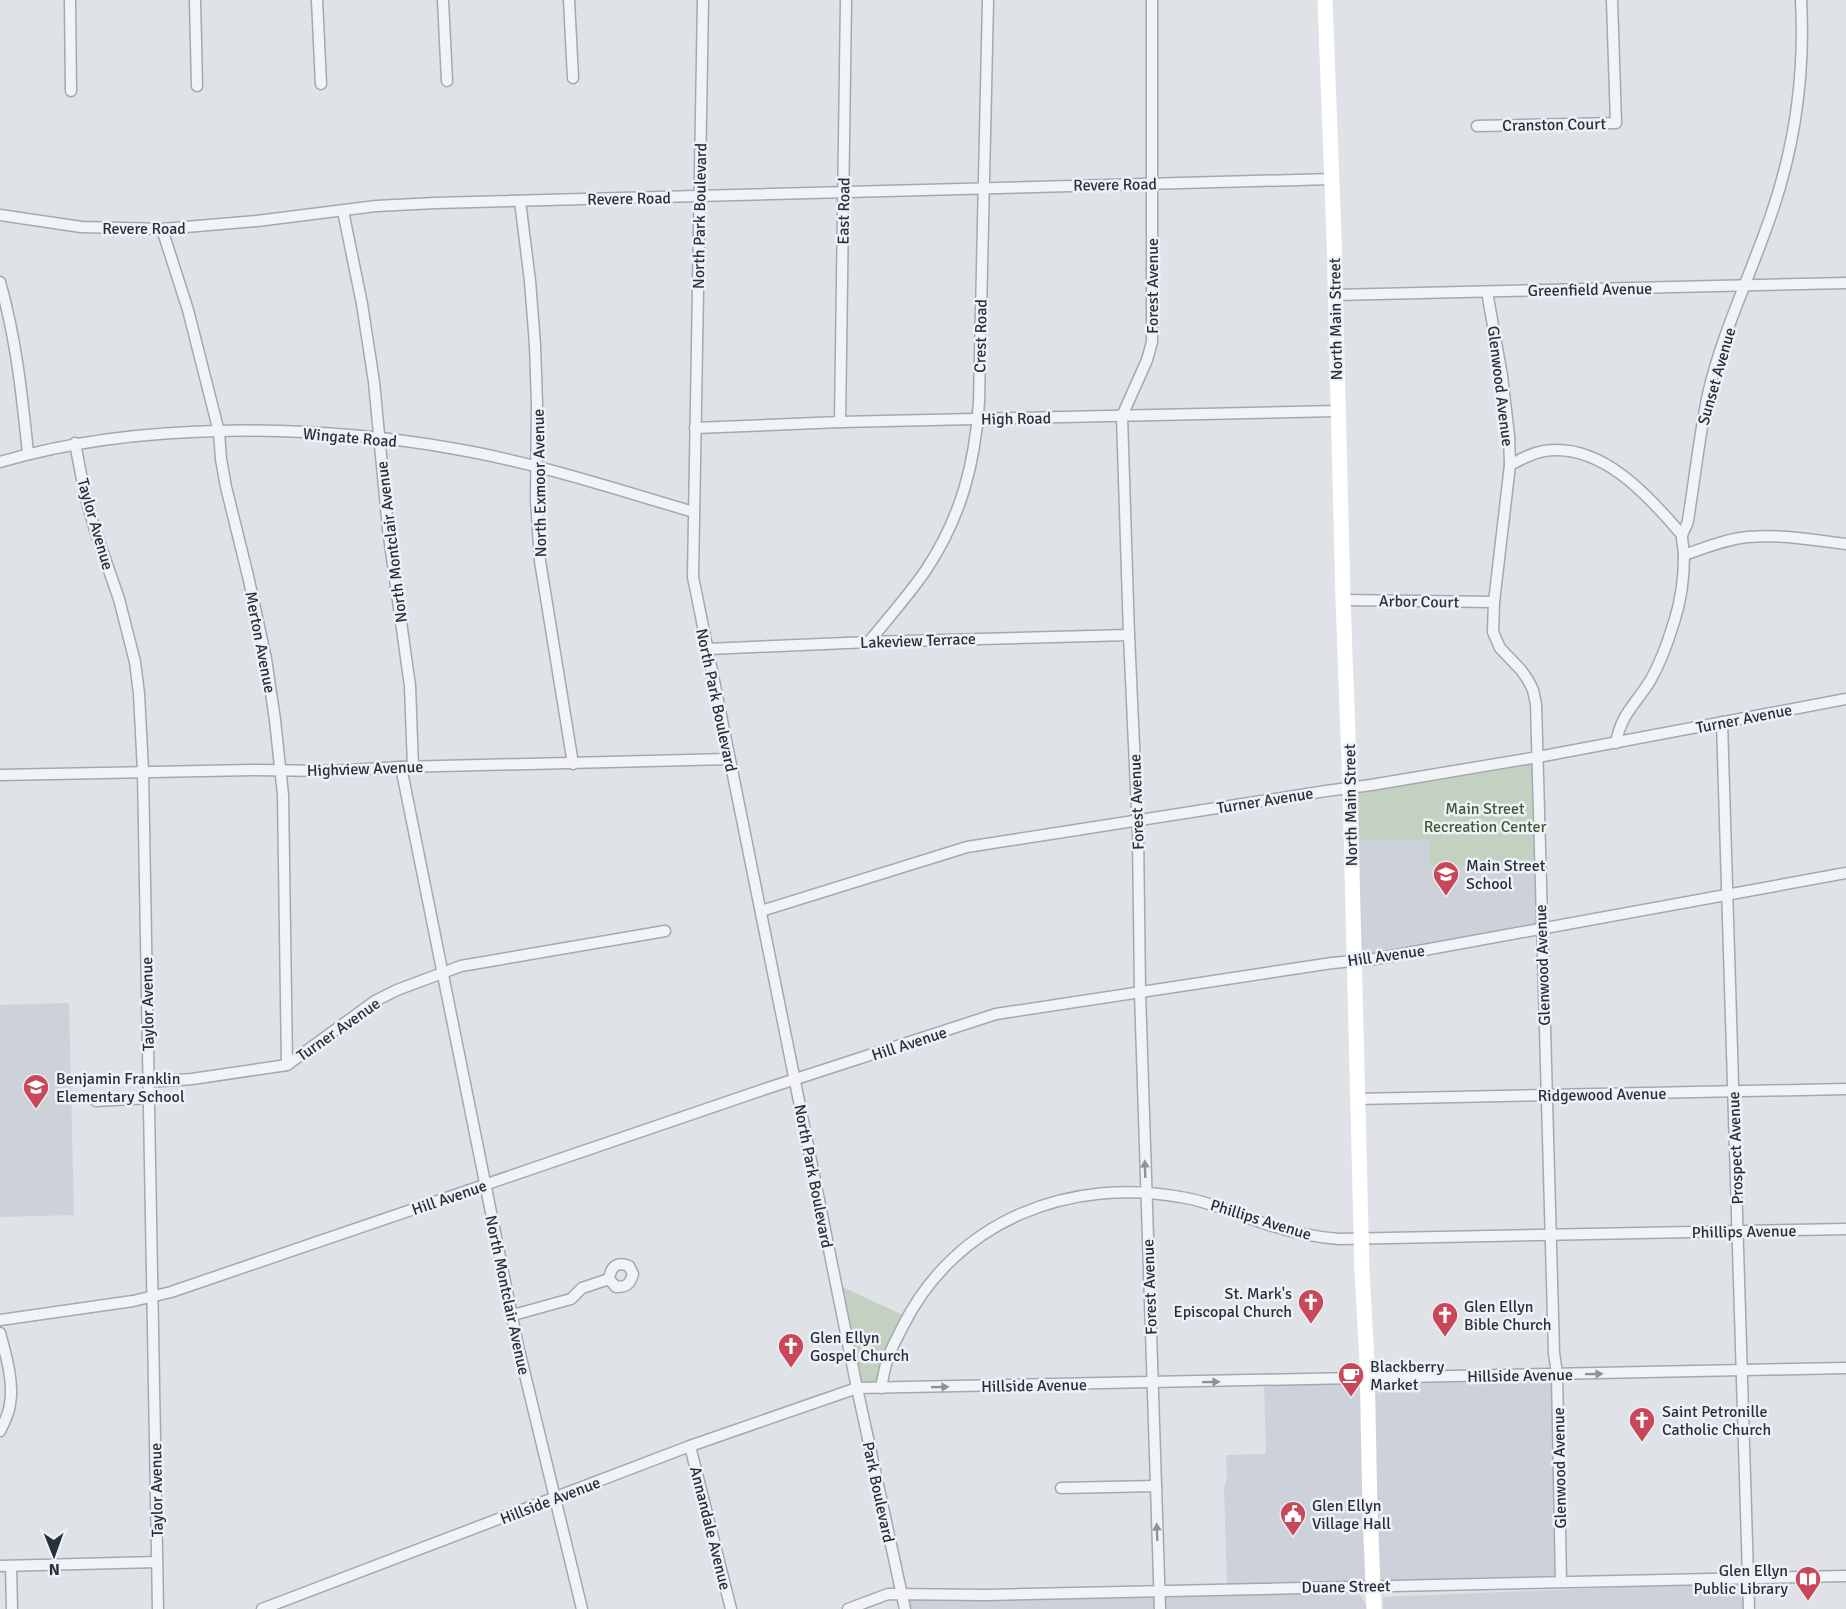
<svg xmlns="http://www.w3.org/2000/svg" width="1846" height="1609" viewBox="0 0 1846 1609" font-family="Signika,sans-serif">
<rect width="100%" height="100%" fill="#dfe2e7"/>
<g fill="#cdd1d9">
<polygon points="1430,839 1430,867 1536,865 1537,927 1357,957 1355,841"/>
<polygon points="69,1003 74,1215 0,1217 0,1005"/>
<polygon points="1554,1377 1559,1579 1374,1583 1370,1382"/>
<polygon points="1365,1381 1369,1582 1227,1585 1224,1488 1227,1477 1226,1455 1266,1454 1264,1384"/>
<polygon points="1745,1582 1745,1609 1383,1609 1383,1597"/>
<polygon points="1157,1592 1157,1609 907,1609 903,1598"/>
<polygon points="1162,1592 1360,1595 1369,1609 1163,1609"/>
</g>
<g fill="#c4d1c0">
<polygon points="1532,761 1536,865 1430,867 1429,840 1355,841 1354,791"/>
<polygon points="838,1285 905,1316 876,1383 858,1383"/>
</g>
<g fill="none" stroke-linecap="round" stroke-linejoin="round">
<g stroke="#a4a9b1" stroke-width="13">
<g id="street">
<polyline points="70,0 71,91"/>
<polyline points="195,0 197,86"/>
<polyline points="317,0 321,84"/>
<polyline points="443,0 447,81"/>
<polyline points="569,0 573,78"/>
<polyline points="703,0 693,577 857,1388 905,1609"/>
<polyline points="1152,0 1152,342 1147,360 1122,416 1129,635 1138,833 1140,992 1160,1609"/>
<polyline points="1477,126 1616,123 1612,0"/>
<polyline points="520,201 530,281 535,345 537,404 536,500 540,561 573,764"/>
<polyline points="343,211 362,304 374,382 388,529 410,686 413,767"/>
<polyline points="0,215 81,227 162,229 257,221 376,206 435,203 1332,179"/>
<polyline points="162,229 188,310 219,432 221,459 226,487 248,576 266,659 275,720 283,795 287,1065"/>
<path d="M0,282C16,338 22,395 28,453"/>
<polyline points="1487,292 1502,376 1509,436 1510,465 1494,602 1493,632 1500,648 1521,670 1528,680 1533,690 1536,704 1554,1353 1557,1374 1561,1582"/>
<polyline points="1335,295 1846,283"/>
<polyline points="840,422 846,0"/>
<polyline points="695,428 840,422 1337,411"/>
<polyline points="75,443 85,495 95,530 119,599 135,662 139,694 143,771 158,1609"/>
<path d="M0,462C139,421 314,424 456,449C537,463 615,489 694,512"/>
<path d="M1510,465C1521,459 1532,453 1544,451C1601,442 1649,496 1682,535"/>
<path d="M1684,555C1705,548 1726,539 1748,537C1780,534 1813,540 1846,544"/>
<polyline points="1343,600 1494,602"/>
<path d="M869,642C888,618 909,595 926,570C961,517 975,464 979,402L988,0"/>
<polyline points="707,649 869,642 1129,635"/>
<polyline points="1722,722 1749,1609"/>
<path d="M1616,743C1621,714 1635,705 1650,681C1661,662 1668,642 1674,622C1681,601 1684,576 1684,555C1684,549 1682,543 1682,537C1682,532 1685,529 1687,524C1689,519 1689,512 1690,507C1696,469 1700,432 1708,394C1722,333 1751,274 1771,215C1795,146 1805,73 1801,0"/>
<polyline points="401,767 518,1346 582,1609"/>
<polyline points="0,775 253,770 329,771 401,767 729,759"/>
<polyline points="761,911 967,847 1326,791 1371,785 1538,757 1846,699"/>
<polyline points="148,1082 192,1079 287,1065 375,1001 397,990 461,966 665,931"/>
<polyline points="1357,1099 1846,1089"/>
<polyline points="96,1101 149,1098"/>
<path d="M513,1315L571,1299L582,1288L609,1279L616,1287C627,1287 630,1284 633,1274L629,1266C616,1261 611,1267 609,1279"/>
<polyline points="0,1320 133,1301 171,1292 768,1088 996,1014 1332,963 1375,959 1846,873"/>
<path d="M0,1333C6,1355 14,1382 10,1404C9,1414 4,1423 0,1431"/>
<path d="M881,1388C883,1379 884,1370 887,1361C890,1350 897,1338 902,1328C955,1220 1071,1175 1186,1198C1212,1203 1235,1213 1260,1222C1286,1231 1312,1237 1339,1239L1846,1229"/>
<polyline points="690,1446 731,1609"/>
<polyline points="1061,1488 1156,1486"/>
<polyline points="0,1566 157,1562"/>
<polyline points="11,1566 12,1609"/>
<polyline points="262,1609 690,1446 857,1388 1846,1368"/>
<polyline points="848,1609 888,1594 986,1595 1846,1576"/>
</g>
</g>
<use href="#street" stroke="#f1f3f6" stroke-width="10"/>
<polyline stroke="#fff" stroke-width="15" points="1325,0 1334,237 1343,600 1350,788 1362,1271 1367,1361 1370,1511 1374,1609"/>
</g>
<defs><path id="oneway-solid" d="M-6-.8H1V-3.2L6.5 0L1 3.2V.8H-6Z" transform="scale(1.5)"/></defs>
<g fill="#8c929a">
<use href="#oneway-solid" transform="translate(1145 1169) rotate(-92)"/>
<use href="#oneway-solid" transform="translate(1594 1374) rotate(-1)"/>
<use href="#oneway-solid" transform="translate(1211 1382) rotate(-1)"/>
<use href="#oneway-solid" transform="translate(940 1387) rotate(-1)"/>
<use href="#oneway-solid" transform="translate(1157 1532) rotate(-92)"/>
</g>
<defs>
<g id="school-pin" transform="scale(1.35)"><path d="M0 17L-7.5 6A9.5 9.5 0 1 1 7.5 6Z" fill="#c84859" stroke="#eef1f5"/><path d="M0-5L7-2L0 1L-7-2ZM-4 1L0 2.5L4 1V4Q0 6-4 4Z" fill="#fff"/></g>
<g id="church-pin" transform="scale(1.35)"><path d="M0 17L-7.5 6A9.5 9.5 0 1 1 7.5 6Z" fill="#c84859" stroke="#eef1f5"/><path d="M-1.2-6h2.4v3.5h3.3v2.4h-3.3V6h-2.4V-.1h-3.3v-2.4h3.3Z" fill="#fff"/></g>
<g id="cafe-pin" transform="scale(1.35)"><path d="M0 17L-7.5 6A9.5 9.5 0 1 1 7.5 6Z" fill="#c84859" stroke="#eef1f5"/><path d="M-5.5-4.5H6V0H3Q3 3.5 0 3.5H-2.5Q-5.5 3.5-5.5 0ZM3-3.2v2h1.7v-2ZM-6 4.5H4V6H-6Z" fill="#fff"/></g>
<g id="civic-pin" transform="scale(1.35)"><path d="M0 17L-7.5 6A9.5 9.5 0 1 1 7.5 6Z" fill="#c84859" stroke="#eef1f5"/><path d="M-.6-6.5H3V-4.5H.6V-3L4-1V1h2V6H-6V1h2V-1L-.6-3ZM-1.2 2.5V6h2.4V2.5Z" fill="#fff"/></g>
<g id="library-pin" transform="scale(1.35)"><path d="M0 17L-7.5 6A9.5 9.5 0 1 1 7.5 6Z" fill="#c84859" stroke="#eef1f5"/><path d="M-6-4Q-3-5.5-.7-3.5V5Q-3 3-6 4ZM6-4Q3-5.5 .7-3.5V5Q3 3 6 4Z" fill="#fff"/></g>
</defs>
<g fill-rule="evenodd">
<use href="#school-pin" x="1446" y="874"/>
<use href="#school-pin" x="36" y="1087"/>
<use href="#church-pin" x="1311" y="1302"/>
<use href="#church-pin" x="1445" y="1315"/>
<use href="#church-pin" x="791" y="1346"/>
<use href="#cafe-pin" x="1351" y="1375"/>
<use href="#church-pin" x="1642" y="1420"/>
<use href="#civic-pin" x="1293" y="1514"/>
<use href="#library-pin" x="1808" y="1579"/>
</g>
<g text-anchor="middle" stroke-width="5" stroke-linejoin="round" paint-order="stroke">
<g font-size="16" fill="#28303e" stroke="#eef1f5">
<text transform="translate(1554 124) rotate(-1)" y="6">Cranston Court</text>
<text transform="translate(1115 184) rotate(-1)" y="6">Revere Road</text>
<text transform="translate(629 198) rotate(-1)" y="6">Revere Road</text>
<text transform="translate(843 211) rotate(-89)" y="6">East Road</text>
<text transform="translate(699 216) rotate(-89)" y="6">North Park Boulevard</text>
<text x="144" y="234">Revere Road</text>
<text transform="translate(1152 286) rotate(-90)" y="6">Forest Avenue</text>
<text transform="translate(1590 289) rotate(-1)" y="6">Greenfield Avenue</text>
<text transform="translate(1335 319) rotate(-91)" y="6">North Main Street</text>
<text transform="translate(980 336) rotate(-89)" y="6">Crest Road</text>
<text transform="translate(1716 376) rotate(-74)" y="6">Sunset Avenue</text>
<text transform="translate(1501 386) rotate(83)" y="6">Glenwood Avenue</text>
<text transform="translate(1016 418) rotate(-1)" y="6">High Road</text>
<text transform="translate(350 437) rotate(5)" y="6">Wingate Road</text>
<text transform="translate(539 483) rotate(-91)" y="6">North Exmoor Avenue</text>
<text transform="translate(96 524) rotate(74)" y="6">Taylor Avenue</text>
<text transform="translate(391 542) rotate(-97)" y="6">North Montclair Avenue</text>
<text transform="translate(1419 601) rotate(1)" y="6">Arbor Court</text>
<text transform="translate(918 640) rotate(-2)" y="6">Lakeview Terrace</text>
<text transform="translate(261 642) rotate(79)" y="6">Merton Avenue</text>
<text transform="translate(717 700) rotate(78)" y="6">North Park Boulevard</text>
<text transform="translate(1744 718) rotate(-11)" y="6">Turner Avenue</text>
<text transform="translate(365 768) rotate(-2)" y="6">Highview Avenue</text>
<text transform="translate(1265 800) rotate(-9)" y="6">Turner Avenue</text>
<text transform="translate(1136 802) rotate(-92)" y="6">Forest Avenue</text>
<text transform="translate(1350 805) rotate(-91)" y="6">North Main Street</text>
<text transform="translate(1386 955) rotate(-8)" y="6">Hill Avenue</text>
<text transform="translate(1542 965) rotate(-92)" y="6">Glenwood Avenue</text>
<text transform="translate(147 1004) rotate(-91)" y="6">Taylor Avenue</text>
<text transform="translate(338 1029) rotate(-35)" y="6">Turner Avenue</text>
<text transform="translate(909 1043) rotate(-18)" y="6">Hill Avenue</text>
<text transform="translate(1602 1094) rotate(-1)" y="6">Ridgewood Avenue</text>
<text transform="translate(1735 1148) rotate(-92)" y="6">Prospect Avenue</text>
<text transform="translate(814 1176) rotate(79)" y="6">North Park Boulevard</text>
<text transform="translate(449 1197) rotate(-19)" y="6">Hill Avenue</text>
<text transform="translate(1261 1219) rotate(17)" y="6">Phillips Avenue</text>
<text transform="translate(1744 1231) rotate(-1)" y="6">Phillips Avenue</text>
<text transform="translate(1149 1287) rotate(-92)" y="6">Forest Avenue</text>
<text transform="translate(508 1295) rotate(78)" y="6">North Montclair Avenue</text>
<text transform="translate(1520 1375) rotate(-1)" y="6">Hillside Avenue</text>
<text transform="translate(1034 1385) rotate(-1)" y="6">Hillside Avenue</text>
<text transform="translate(1559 1468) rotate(-91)" y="6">Glenwood Avenue</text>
<text transform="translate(156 1490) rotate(-91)" y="6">Taylor Avenue</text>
<text transform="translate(879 1492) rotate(78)" y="6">Park Boulevard</text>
<text transform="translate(550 1500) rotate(-21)" y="6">Hillside Avenue</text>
<text transform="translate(711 1528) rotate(76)" y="6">Annandale Avenue</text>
<text transform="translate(1346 1586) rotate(-1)" y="6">Duane Street</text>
</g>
<g font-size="16" fill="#3c5936" stroke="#eef1f5">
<text x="1485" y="814">Main Street<tspan x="1485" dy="18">Recreation Center</tspan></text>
</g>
<g font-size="16" fill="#28303e" stroke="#eef1f5" text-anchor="start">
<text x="1466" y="871">Main Street<tspan x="1466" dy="18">School</tspan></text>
<text x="56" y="1084">Benjamin Franklin<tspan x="56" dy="18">Elementary School</tspan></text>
<text x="1292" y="1299" text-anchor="end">St. Mark's<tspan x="1292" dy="18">Episcopal Church</tspan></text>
<text x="1464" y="1312">Glen Ellyn<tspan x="1464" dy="18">Bible Church</tspan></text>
<text x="810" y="1343">Glen Ellyn<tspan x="810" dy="18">Gospel Church</tspan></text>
<text x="1370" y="1372">Blackberry<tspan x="1370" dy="18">Market</tspan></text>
<text x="1662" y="1417">Saint Petronille<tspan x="1662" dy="18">Catholic Church</tspan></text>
<text x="1312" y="1511">Glen Ellyn<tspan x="1312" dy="18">Village Hall</tspan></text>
<text x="1788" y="1576" text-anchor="end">Glen Ellyn<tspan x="1788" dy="18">Public Library</tspan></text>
</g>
</g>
<g transform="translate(54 1555) rotate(179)" stroke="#eef1f5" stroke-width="4.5" paint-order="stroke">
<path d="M0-4.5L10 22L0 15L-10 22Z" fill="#28303e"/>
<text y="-9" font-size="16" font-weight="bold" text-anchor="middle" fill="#28303e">N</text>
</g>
</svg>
